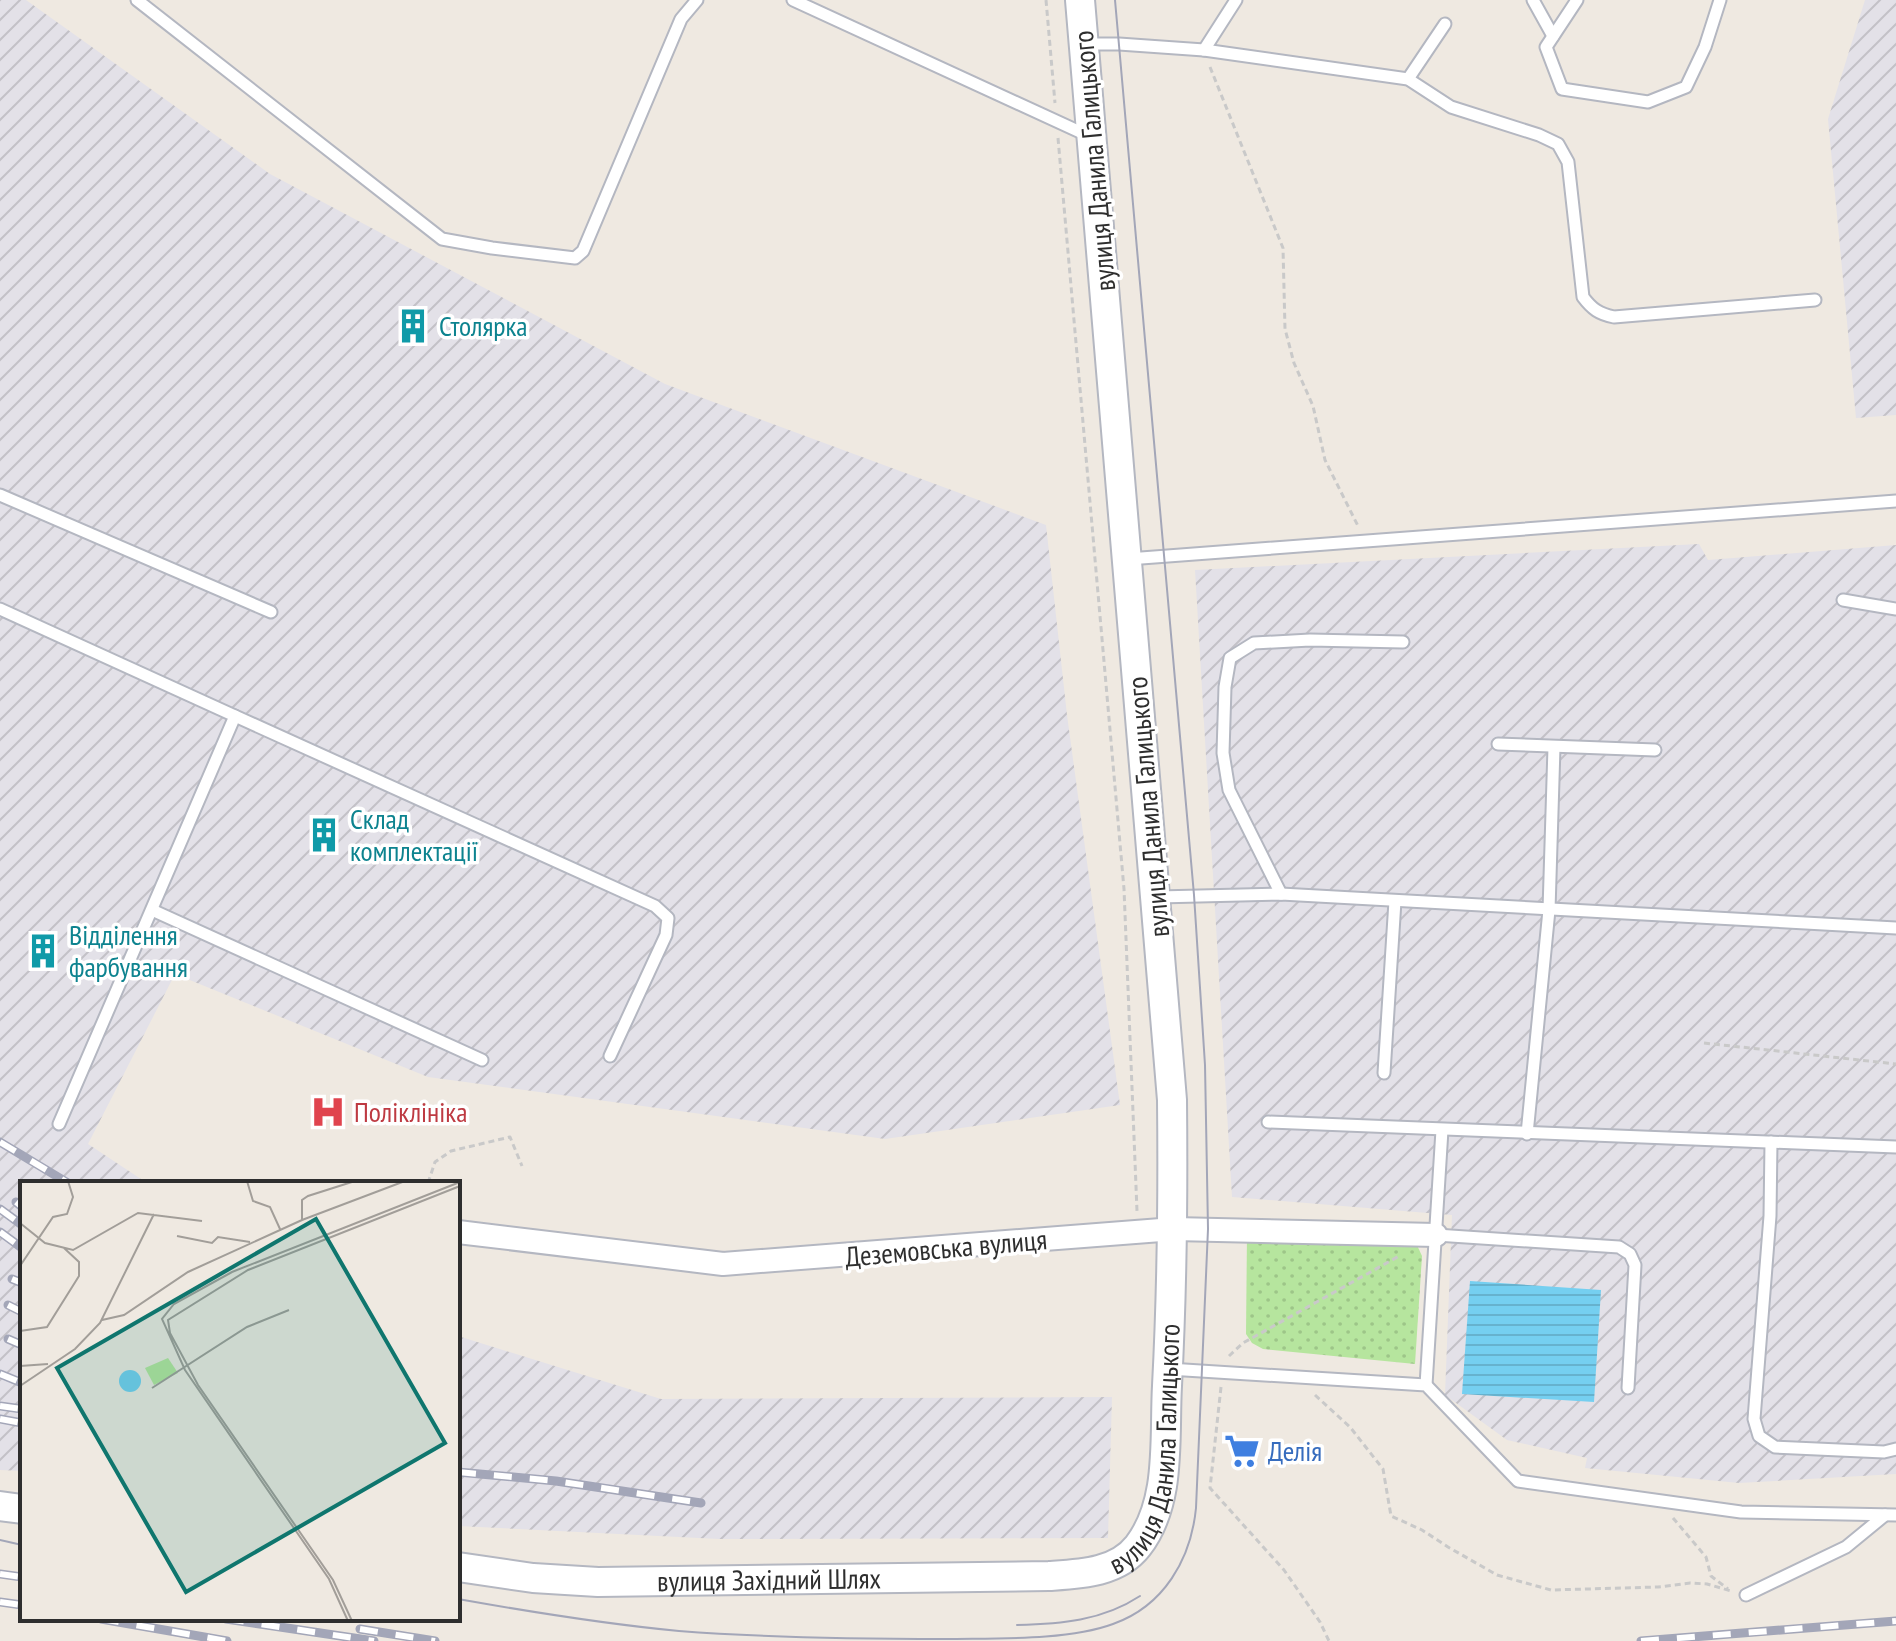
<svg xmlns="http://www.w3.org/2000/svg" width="1896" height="1641" viewBox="0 0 1896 1641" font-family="'PT Sans Narrow',sans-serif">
<defs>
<pattern id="industrial-furrows" width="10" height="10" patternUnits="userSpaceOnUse" patternTransform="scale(2)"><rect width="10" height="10" fill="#e3e1e8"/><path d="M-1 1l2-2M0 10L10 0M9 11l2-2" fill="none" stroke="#c3c1c7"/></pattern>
<pattern id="grass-dots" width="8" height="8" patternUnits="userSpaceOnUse" patternTransform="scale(2)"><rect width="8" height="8" fill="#b6e59e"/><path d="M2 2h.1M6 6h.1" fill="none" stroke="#9dc588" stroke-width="1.8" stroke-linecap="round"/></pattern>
<pattern id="water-rules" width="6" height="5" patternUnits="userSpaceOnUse" patternTransform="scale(2)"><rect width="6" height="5" fill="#75cff0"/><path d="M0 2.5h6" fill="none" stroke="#66b2ce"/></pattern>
</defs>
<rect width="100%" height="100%" fill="#efe9e1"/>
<g fill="url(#industrial-furrows)">
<polygon points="0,0 26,0 270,174 665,384 1046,525 1067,715 1120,1105 885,1139 428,1077 175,974 88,1144 147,1183 22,1183 22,1471 0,1470"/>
<polygon points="1865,0 1896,0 1896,415 1856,418 1828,119"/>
<polygon points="1699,544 1708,560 1896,545 1896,1474 1739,1483 1585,1468 1587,1458 1507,1440 1445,1395 1452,1215 1232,1197 1195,570"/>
<polygon points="458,1336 661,1399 1112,1397 1108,1538 719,1539 458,1526"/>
</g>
<polygon fill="url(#grass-dots)" points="1247,1234 1416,1243 1422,1256 1415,1364 1263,1349 1252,1343 1246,1334"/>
<polygon fill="url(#water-rules)" points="1470,1281 1601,1290 1594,1402 1462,1394"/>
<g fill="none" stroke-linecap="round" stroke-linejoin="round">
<g stroke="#b4b7c1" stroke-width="15">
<g id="service">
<polyline points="137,0 442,239 492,248 575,258 583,251 681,19 697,0"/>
<polyline points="793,0 1091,137"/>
<polyline points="1533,0 1553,36"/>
<polyline points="1577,0 1546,47 1562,89 1648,102 1686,87 1705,47 1720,0"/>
<path d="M1084,44H1119L1204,50L1408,79L1451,107L1539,135L1558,144L1568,162L1583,297C1592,309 1599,314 1614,317L1815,300"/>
<polyline points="1204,50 1236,0"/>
<polyline points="1408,79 1445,24"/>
<polyline points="0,495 271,612"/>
<polyline points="1128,559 1896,501"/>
<polyline points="1843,600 1896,609"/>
<polyline points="0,609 235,716 59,1124"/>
<polyline points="235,716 655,906 668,918 666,935 610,1056"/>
<polyline points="1498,744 1655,750"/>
<polyline points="1281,894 1229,790 1223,753 1225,687 1230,658 1254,643 1310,640 1403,642"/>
<polyline points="1158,897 1281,894 1896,928"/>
<polyline points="152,910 482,1060"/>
<polyline points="1384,1073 1395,901"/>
<polyline points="1268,1122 1896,1147"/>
<polyline points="1527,1134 1549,910 1554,747"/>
<polyline points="1771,1142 1770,1216 1754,1419 1759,1436 1775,1447 1884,1452 1896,1449"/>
<polyline points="1436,1235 1619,1247 1630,1254 1635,1265 1628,1388"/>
<polyline points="1169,1369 1426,1385 1518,1481 1741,1512 1896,1515"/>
<polyline points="1426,1385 1442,1130"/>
<polyline points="1746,1595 1846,1547 1885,1515"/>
</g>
</g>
<g stroke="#b4b7c1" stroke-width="26">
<polyline id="minor" points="458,1232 723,1264 1174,1229 1436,1235"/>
</g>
<g stroke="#b4b7c1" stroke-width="32">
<g id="tertiary">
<polyline points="0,1506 22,1509"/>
<path id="s1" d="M458,1567L533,1578L598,1582L1049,1576C1080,1574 1117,1573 1138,1546C1172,1502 1164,1438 1167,1386C1172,1291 1173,1195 1172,1100L1080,0"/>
</g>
</g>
<g stroke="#c9c9c9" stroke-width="3" stroke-dasharray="6 4" stroke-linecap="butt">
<polyline points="1046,0 1055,103"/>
<polyline points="1210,67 1283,248 1285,329 1294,363 1313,406 1325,460 1358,526"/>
<polyline points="1058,138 1124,889 1137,1211"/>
<polyline points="1704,1043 1896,1064"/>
<polyline points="428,1183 435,1162 451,1151 510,1137 522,1166"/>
<polyline points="1229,1356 1243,1343 1401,1255"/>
<polyline points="1221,1387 1210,1488 1284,1570 1320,1622 1329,1641"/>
<polyline points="1315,1395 1350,1427 1383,1469 1391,1516 1422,1530 1448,1547 1497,1575 1551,1590 1658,1587 1690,1583 1707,1584 1731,1591"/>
<polyline points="1673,1518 1706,1557 1711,1576 1728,1589"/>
</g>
<use href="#service" stroke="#fff" stroke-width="11"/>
<use href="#minor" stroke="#fff" stroke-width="22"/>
<use href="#tertiary" stroke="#fff" stroke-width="28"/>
<g stroke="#a3a6b8" stroke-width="2">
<polyline points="0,1540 22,1545"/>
<path d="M458,1599C531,1612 605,1624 679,1631C768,1638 857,1639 945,1639C995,1638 1067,1641 1113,1624C1164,1606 1191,1559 1196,1508L1208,1229L1205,1065L1194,895L1115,0"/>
<path d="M1017,1625C1060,1624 1102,1621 1140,1596"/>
</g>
<g stroke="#a3a6b8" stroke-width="9">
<g id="rail">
<polyline points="0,1142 68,1183"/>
<polyline points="16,1202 22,1207"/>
<polyline points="0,1209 22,1225"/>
<polyline points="0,1232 22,1248"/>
<polyline points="12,1279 22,1283"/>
<polyline points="8,1305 22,1312"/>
<polyline points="8,1339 22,1345"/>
<polyline points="0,1374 22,1383"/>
<polyline points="0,1406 22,1409"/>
<polyline points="0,1419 22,1423"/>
<polyline points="458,1472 556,1481 701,1503"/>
<polyline points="0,1574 22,1577"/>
<polyline points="0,1602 22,1605"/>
<polyline points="101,1619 227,1641"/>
<polyline points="226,1619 374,1641"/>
<polyline points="360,1629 435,1641"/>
<polyline points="1641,1641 1896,1621"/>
</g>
</g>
<use href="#rail" stroke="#fff" stroke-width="6" stroke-dasharray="18" stroke-linecap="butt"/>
</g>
<defs>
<g id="building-bare" transform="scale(2.76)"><path d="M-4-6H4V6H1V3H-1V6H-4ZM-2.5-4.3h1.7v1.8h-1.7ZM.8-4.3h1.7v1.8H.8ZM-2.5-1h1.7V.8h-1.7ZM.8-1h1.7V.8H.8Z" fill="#0f9aa8" stroke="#fff" stroke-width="2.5" paint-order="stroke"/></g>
<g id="hospital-bare" transform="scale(2.76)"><path d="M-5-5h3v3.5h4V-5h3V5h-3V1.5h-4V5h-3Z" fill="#e0444e" stroke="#fff" stroke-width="2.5" paint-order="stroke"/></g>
<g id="supermarket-bare" transform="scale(2.76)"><path d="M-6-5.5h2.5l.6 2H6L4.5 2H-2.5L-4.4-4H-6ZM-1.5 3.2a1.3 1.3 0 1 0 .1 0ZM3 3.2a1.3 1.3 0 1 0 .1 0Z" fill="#3f7fe0" stroke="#fff" stroke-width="2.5" paint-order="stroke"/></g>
</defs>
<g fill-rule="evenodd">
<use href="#building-bare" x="413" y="326"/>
<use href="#building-bare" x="324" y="835"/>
<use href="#building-bare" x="43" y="951"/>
<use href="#hospital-bare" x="328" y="1112"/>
<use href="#supermarket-bare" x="1242" y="1451"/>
</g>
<g text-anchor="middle" stroke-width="7" stroke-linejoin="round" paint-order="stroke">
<g font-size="28" fill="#2e2e2e" stroke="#fff">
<text transform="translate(1094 161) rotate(-95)" y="10">вулиця Данила Галицького</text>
<text transform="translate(1148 807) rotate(-95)" y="10">вулиця Данила Галицького</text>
<text transform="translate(946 1248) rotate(-5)" y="10">Деземовська вулиця</text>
<text dy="10" stroke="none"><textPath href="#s1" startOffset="786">вулиця Данила Галицького</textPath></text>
<text dy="10" stroke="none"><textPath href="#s1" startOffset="312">вулиця Західний Шлях</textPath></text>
</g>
<g font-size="28" fill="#0d838f" stroke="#fff" text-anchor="start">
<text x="439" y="336">Столярка</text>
<text x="350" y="829">Склад<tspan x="350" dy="32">комплектації</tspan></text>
<text x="69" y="945">Відділення<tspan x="69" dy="32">фарбування</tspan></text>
</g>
<g font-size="28" fill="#be3a42" stroke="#fff" text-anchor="start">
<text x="354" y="1122">Поліклініка</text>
</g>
<g font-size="28" fill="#366cbe" stroke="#fff" text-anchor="start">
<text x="1268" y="1461">Делія</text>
</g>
</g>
<g transform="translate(20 1181)">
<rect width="440" height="440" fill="#efe9e1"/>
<path d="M148,177L158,192L134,204L125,187Z" fill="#b6e59e"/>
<path d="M99 200a11 11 0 1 1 22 0a11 11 0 1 1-22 0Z" fill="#75cff0"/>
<path fill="none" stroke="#a29e99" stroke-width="2" d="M227,0L233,20L250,26L260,48M282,39L385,0M0,42L25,62L53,69L118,32L182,40M157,55L192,62L198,56L230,61M0,85L33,36L47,33L53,16L48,0M82,139L104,134L168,91L282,39V19L288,15L335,0M0,150L27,146L59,95V81L44,67M0,185L28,183M0,205L55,168L80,142L134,33M132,207L227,146L269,129M328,440L309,398L165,189L142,138L154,123L212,91L440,1M332,440L313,399L178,204L150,152L148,139L228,89L440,5"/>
<path fill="#0f766e" fill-opacity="0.15" stroke="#0f766e" stroke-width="4" d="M296,38L425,262L166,411L37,187Z"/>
<rect width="440" height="440" fill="none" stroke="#2e2e2e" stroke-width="4"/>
</g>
</svg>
